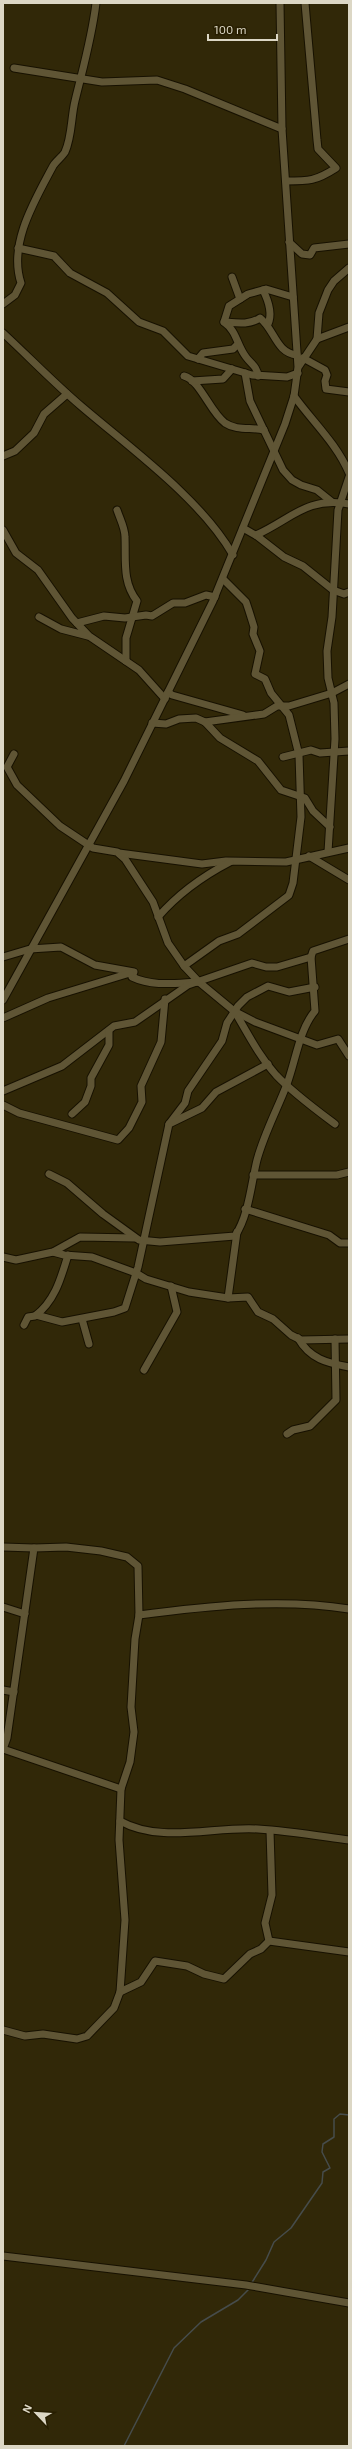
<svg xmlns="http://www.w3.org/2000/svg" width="352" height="2449" viewBox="0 0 352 2449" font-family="'Exo 2',sans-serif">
<rect width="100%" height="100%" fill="#312808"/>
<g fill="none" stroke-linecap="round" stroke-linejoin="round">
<g stroke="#464c4b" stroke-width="1.5">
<polyline points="251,2284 266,2260 274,2242 291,2228 322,2183 323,2172 330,2168 322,2152 323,2144 334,2137 334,2119 340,2114 349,2115"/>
<polyline points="124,2446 174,2348 201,2322 238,2300 249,2289"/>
</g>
<g stroke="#171100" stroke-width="9">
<g id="minor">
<polyline points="14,68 102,82 157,80 185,89 282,129"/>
<path d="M286,181C309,181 316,181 336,168L318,149L317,140L305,3"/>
<polyline points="289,242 302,254 310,255 314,248 349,244"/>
<polyline points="18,248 54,256 70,273 107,293 139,322 163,331 188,356 252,375 287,377 298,373"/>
<polyline points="232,277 240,299"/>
<path d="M263,290C268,300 273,313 268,324"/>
<path d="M3,304L15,295L21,283C8,244 35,200 53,166C56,161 62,157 65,152C72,137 71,117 75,101C83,68 92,37 96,3"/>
<path d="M224,322C237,323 250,325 260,318C275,330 276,353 297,355"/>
<path d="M3,333C29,357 54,383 81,406C130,448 201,499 233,555"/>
<polyline points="317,339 349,327"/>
<polyline points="303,358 325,370 327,375 325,381 326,389 349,392"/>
<polyline points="198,359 203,353 233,349 237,345"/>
<polyline points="299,366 317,339 319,313 328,290 334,281 349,268"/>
<polyline points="245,373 250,401 283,470 292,480 301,485 317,490 332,502"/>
<path d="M184,376C200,380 210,412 225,423C237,431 251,427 264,430"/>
<path d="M258,376C257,366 251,364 246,357C237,346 237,331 224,322L229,306L248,294L266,289L293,297"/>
<polyline points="192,381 223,379 232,369"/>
<path d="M294,396C312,421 337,444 349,473"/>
<polyline points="3,456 15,451 34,433 44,414 67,394"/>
<path d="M117,510C120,519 125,528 125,537C126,560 122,582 137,601L126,638V661"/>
<polyline points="243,528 257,536 284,557 303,566 333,590 344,594 349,592"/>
<polyline points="3,530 16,553 38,570 72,618 89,636 139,670 165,699"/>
<path d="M256,535C290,520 307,496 349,504"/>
<polyline points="223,579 246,602 249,611 254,627 253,634 260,651 255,674 265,679 271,693 289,715 299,755 301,817 293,883 289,895"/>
<polyline points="39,617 61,629 88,636"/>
<polyline points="77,623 104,616 125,618 146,615 152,616 173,603 185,603 206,595 215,597"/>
<polyline points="168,692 172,695 243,715"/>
<polyline points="205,722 264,714 277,706 289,706 332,693 349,684"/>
<polyline points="152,723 166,724 179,719 196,718 205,722 220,738 258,761 281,790 305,798 313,811 330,827"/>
<polyline points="14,754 7,767 17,785 60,826 93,848 117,852 125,859 153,902 168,943 184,966 199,982"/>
<polyline points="283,757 311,750 320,753 349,751"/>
<polyline points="328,852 335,739 334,703 328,678 327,651 332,617 338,510 349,477"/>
<polyline points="119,853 202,864 226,861 286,862 349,848"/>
<polyline points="309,856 349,880"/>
<path d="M158,917C178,894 203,876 230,862"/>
<path d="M3,957L30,949L61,947L95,965L134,972L132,977C153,987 176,983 199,982L234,1011L255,1022L317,1045L338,1039L349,1056"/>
<polyline points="184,966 219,941 238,934 288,896"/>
<polyline points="3,1000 124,781 213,601 285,424 294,396 298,367 282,129 280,3"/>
<path d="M235,1012C248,1034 259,1056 276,1075C293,1093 315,1109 335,1124"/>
<polyline points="3,1018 48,998 130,973"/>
<polyline points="3,1091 62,1066 114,1026 135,1022 188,985 252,963 266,967 277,967 311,957"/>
<polyline points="3,1105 19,1113 118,1140 129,1128 142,1102 141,1086 161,1042 165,999"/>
<polyline points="72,1114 85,1102 91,1086 91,1078 109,1045 109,1032"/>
<polyline points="169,1124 185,1103 188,1091 222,1041 227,1023 238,1006 247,997 268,986 289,992 315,987"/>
<path d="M49,1174L67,1183L103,1214L139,1240L160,1242L235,1236C249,1215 251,1184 257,1160C264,1134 277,1110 287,1084C296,1060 299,1030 315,1011L311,957L313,951L349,939"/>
<polyline points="253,1175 337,1175 349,1172"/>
<polyline points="245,1209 329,1235 340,1243 349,1243"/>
<polyline points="53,1252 64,1255 92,1257 136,1273 146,1279 189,1292 228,1298 248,1297 258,1312 273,1319 291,1335 301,1340 349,1339"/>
<polyline points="3,1257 16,1260 53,1252 80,1237 135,1238"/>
<polyline points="228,1298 237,1232"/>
<polyline points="36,1315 62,1322 114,1312 125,1308 138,1267 169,1124 202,1108 216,1092 268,1064"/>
<polyline points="82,1319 89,1344"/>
<path d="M24,1325L28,1317L35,1316C55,1301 61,1278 68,1255"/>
<path d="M298,1338C310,1359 327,1363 349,1367"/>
<polyline points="144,1370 177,1312 171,1286"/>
<polyline points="287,1434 293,1430 310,1426 336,1400 335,1339"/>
<polyline points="3,1547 34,1548"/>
<polyline points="3,1607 25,1614"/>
<path d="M139,1615C207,1606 281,1598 349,1609"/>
<polyline points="3,1690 14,1692"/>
<polyline points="3,1749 7,1738 34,1548 66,1547 101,1551 127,1557 138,1566 139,1615 135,1639 131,1707 134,1732 130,1762 121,1789 119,1840 125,1920 120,1992"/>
<polyline points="3,1749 121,1789"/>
<path d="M120,1821C161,1844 214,1826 258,1829C289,1831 319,1836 349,1840"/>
<polyline points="269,1941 265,1923 272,1895 270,1831"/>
<polyline points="3,2030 25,2036 43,2034 77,2039 87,2036 114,2008 120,1992 141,1982 155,1961 187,1966 204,1974 224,1979 250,1954 261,1949 269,1941 349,1952"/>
<polyline points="3,2256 246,2285 349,2303"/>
</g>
</g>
<use href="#minor" stroke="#5f5535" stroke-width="7"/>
</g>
<rect width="352" height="2449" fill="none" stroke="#dcd7c5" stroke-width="8"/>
<g transform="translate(36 2413) rotate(295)" stroke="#271e00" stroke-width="3" paint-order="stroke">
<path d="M0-3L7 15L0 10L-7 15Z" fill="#dcd7c5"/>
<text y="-6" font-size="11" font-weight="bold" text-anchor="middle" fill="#dcd7c5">N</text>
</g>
<path d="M208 34v6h69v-6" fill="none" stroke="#dcd7c5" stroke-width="2"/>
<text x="214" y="34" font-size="12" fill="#dcd7c5" stroke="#271e00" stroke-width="3" paint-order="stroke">100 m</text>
</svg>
